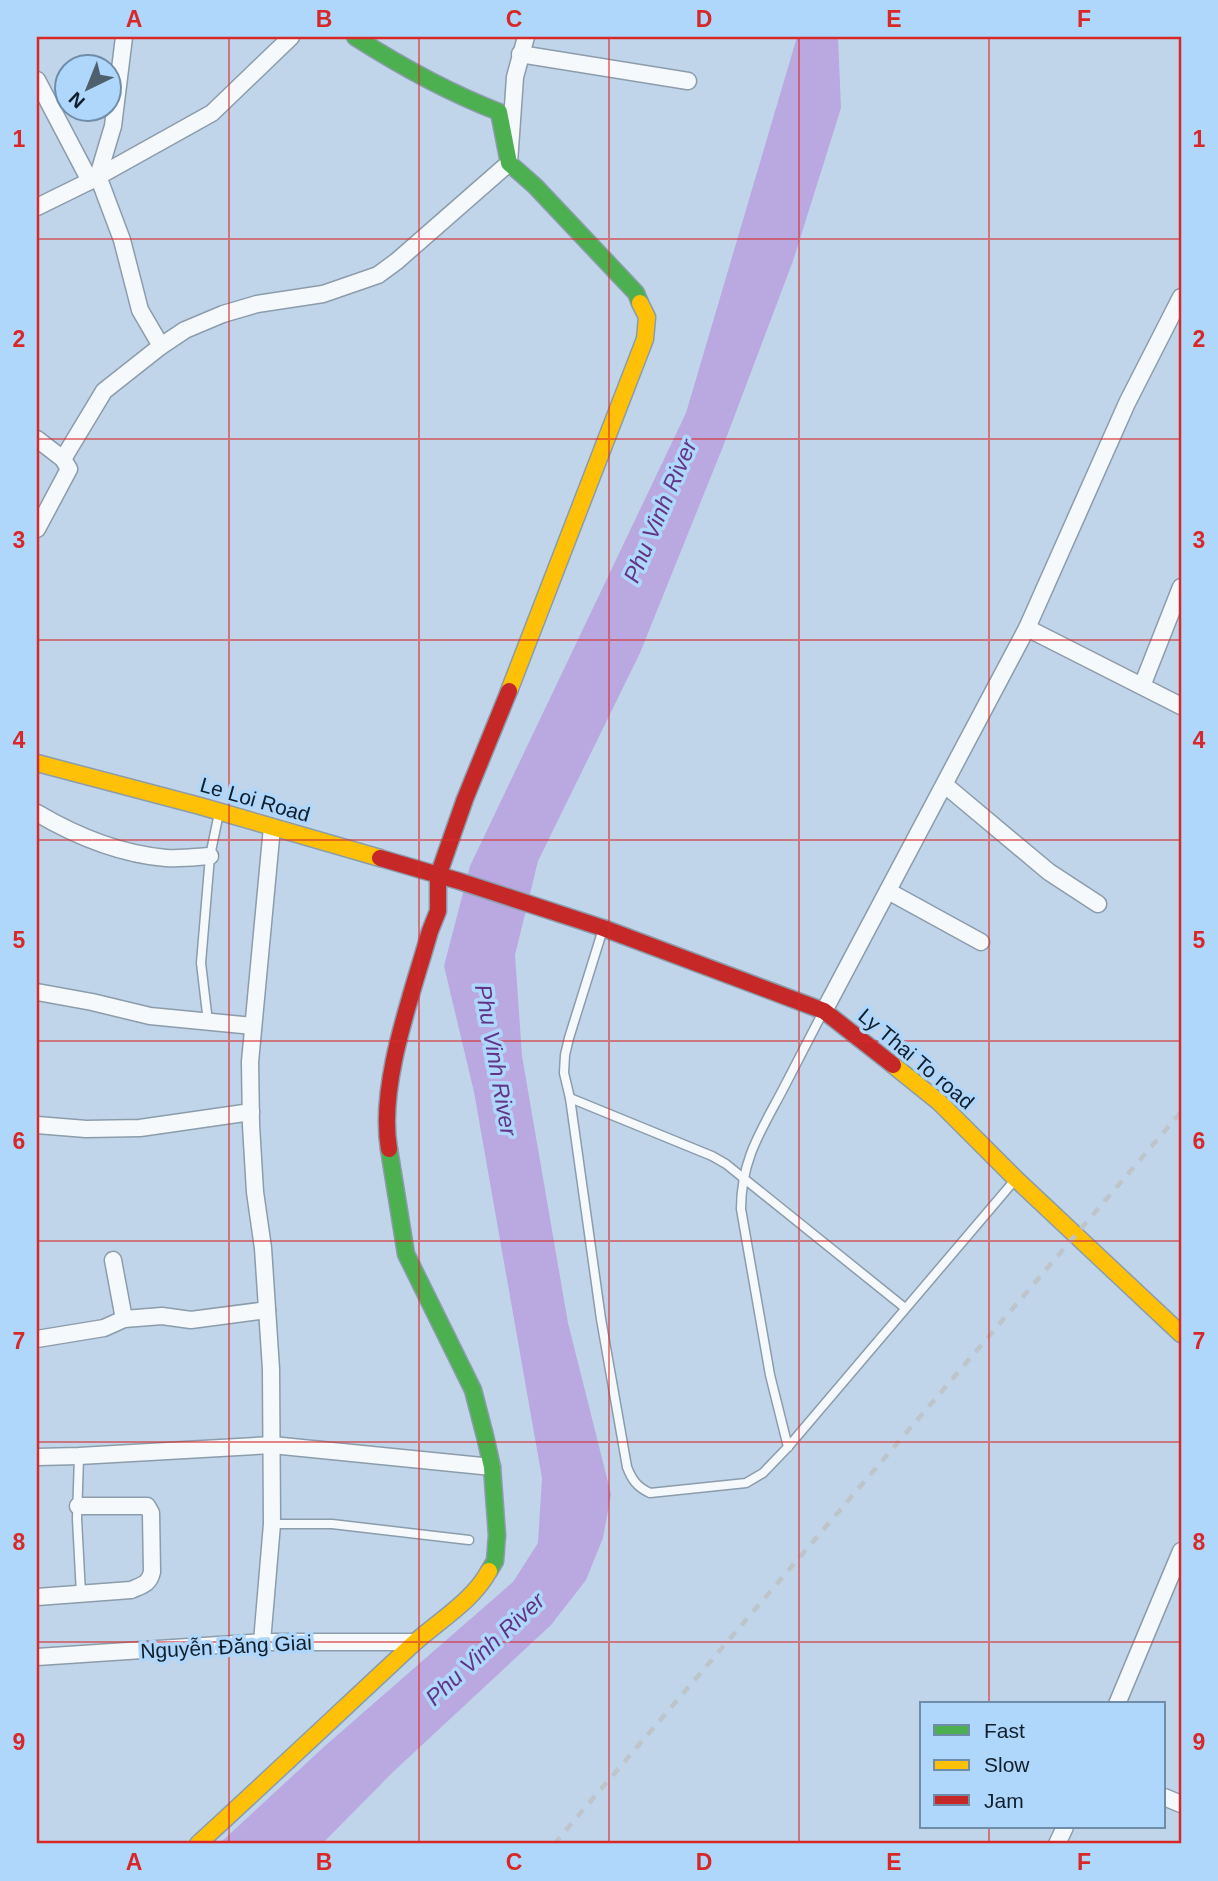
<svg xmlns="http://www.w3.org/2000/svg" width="1218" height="1881" viewBox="0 0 1218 1881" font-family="Helvetica,sans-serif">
<rect width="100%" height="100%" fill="#c0d5ea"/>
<polygon fill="#baa8e0" points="797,37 838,37 841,108 793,261 722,449 640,653 538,861 515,955 522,1056 568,1323 611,1494 603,1538 586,1580 551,1625 393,1772 322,1844 219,1844 326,1745 513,1582 538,1543 542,1478 474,1092 444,966 470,866 686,413"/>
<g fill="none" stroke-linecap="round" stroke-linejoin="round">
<g stroke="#8b9cab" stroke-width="11">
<g id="lane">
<path d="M603,929L569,1038L565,1055L564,1073L570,1098L601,1319L627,1467C632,1480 637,1487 650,1493L746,1483L763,1473L788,1447L1014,1181"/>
<polyline points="208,1022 201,963 210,856 219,813"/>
<polyline points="570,1098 712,1156 726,1164 905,1308"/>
<path d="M788,1447L770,1375L741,1209C741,1162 759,1134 781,1093C795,1066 809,1039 823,1012"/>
<polyline points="79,1456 77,1519 81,1594"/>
<polyline points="272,1524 332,1524 469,1540"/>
</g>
</g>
<g stroke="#8b9cab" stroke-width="19">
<g id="street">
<polyline points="124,37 113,126 98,176 122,240 140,310 161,346"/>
<polyline points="520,54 688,81"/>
<polyline points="37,80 90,181"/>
<polyline points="37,207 90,181 212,113 291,37"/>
<polyline points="37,439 63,459 69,469 37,529"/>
<polyline points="63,459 104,391 161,346 185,330 223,314 257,304 323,294 378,275 397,261 509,163 515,77 526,37"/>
<polyline points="1027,628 1181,706"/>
<polyline points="1142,686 1181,587"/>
<polyline points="945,785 1049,872 1098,904"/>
<path d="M37,813C76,836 120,854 166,858C180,859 196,857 210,856"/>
<polyline points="888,891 981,942"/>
<polyline points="37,992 92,1002 150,1016 253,1026"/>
<polyline points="824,1011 1027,628 1127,403 1181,297"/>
<polyline points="37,1125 86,1129 140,1128 251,1112"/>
<polyline points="113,1260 124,1319"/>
<polyline points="37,1339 104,1328 124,1319 162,1316 191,1320 267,1310"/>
<polyline points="37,1457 79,1456 272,1445 492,1467"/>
<path d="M37,1597L131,1590C143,1585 149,1584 152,1572L151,1513L147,1506H78"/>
<polyline points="262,1642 272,1524 271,1369 263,1248 255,1192 251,1125 250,1062 272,827"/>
<polyline points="37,1657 262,1642 415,1642"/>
<polyline points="1117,1704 1181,1551"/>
<polyline points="1164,1797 1181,1804"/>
<polyline points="1057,1844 1065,1827"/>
</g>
</g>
<g stroke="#8b9cab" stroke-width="19">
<g id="fast">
<path d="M355,37C402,67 447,92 499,112L509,163L535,186L636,293L640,303"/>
<polyline points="389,1149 406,1254 473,1390 485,1436 492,1467 497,1535 495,1561 489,1571"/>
</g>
</g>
<g stroke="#8b9cab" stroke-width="19">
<g id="slow">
<polyline points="509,691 645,339 647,317 640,303"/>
<polyline points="37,763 200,806 380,858"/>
<polyline points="893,1065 939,1102 1016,1179 1181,1334"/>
<path d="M198,1844C270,1778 341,1711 413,1644C438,1621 472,1602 489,1571"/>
</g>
</g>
<g stroke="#8b9cab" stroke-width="19">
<g id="jam">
<polyline points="380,858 459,881 603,928 824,1011 893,1065"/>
<path d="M389,1149C378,1084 412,995 430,931L438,911V876L465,799L509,691"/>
</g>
</g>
<use href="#lane" stroke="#f6f9fc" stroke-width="8"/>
<use href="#street" stroke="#f6f9fc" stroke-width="16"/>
<use href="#fast" stroke="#4caf50" stroke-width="16"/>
<use href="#slow" stroke="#ffc107" stroke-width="16"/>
<use href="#jam" stroke="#c62828" stroke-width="16"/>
<polyline stroke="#bdc4ca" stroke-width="4.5" stroke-dasharray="9 9" stroke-linecap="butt" points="554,1844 1181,1112"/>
</g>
<path fill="none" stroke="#d62828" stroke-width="2" stroke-opacity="0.55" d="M229,37V1844M419,37V1844M609,37V1844M799,37V1844M989,37V1704M37,239H1181M37,439H1181M37,640H1181M37,840H1181M37,1041H1181M37,1241H1181M37,1442H1181M37,1642H1181M989,1827V1844"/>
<g text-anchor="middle" stroke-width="7" stroke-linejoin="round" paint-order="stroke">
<g font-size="21" fill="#101f2c" stroke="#afd6fb">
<text transform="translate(255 800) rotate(16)" y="7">Le Loi Road</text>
<text transform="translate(916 1059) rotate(40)" y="7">Ly Thai To road</text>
<text transform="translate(226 1647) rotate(-3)" y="7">Nguyễn Đăng Giai</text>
</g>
<g font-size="23" font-style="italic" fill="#623488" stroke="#afd6fb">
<text transform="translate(660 511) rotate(-67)" y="8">Phu Vinh River</text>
<text transform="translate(496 1060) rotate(80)" y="8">Phu Vinh River</text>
<text transform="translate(485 1649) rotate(-43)" y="8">Phu Vinh River</text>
</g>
</g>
<rect width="1218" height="1881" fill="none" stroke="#afd6fb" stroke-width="77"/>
<rect x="920" y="1702" width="245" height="126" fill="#afd6fb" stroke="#6f8da8" stroke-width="2"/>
<rect x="934" y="1725" width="35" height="10" fill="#4caf50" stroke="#6f8da8" stroke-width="2"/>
<text x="984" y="1738" font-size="21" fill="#101f2c">Fast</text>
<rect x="934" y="1760" width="35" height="10" fill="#ffc107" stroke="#6f8da8" stroke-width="2"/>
<text x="984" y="1772" font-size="21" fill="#101f2c">Slow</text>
<rect x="934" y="1795" width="35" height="10" fill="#c62828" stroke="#6f8da8" stroke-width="2"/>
<text x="984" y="1808" font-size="21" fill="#101f2c">Jam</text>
<g transform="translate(88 88) rotate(223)"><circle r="33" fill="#afd6fb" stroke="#6f8da8" stroke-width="2"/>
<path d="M0-5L12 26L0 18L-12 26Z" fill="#4e5f6e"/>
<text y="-10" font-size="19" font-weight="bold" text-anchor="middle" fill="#101f2c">N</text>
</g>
<rect x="38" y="38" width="1142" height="1804" fill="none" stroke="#d62828" stroke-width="2.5"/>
<g font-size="23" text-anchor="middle" font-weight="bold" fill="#d62828">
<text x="134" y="27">A</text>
<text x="324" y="27">B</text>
<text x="514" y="27">C</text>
<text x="704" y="27">D</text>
<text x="894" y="27">E</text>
<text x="1084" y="27">F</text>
<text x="19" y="147">1</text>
<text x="1199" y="147">1</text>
<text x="19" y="347">2</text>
<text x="1199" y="347">2</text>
<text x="19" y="548">3</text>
<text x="1199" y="548">3</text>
<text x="19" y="748">4</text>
<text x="1199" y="748">4</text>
<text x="19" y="948">5</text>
<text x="1199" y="948">5</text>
<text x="19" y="1149">6</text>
<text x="1199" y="1149">6</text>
<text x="19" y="1349">7</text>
<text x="1199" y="1349">7</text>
<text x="19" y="1550">8</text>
<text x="1199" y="1550">8</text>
<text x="19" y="1750">9</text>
<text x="1199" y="1750">9</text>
<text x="134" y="1870">A</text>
<text x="324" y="1870">B</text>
<text x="514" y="1870">C</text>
<text x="704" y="1870">D</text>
<text x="894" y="1870">E</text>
<text x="1084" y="1870">F</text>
</g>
</svg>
